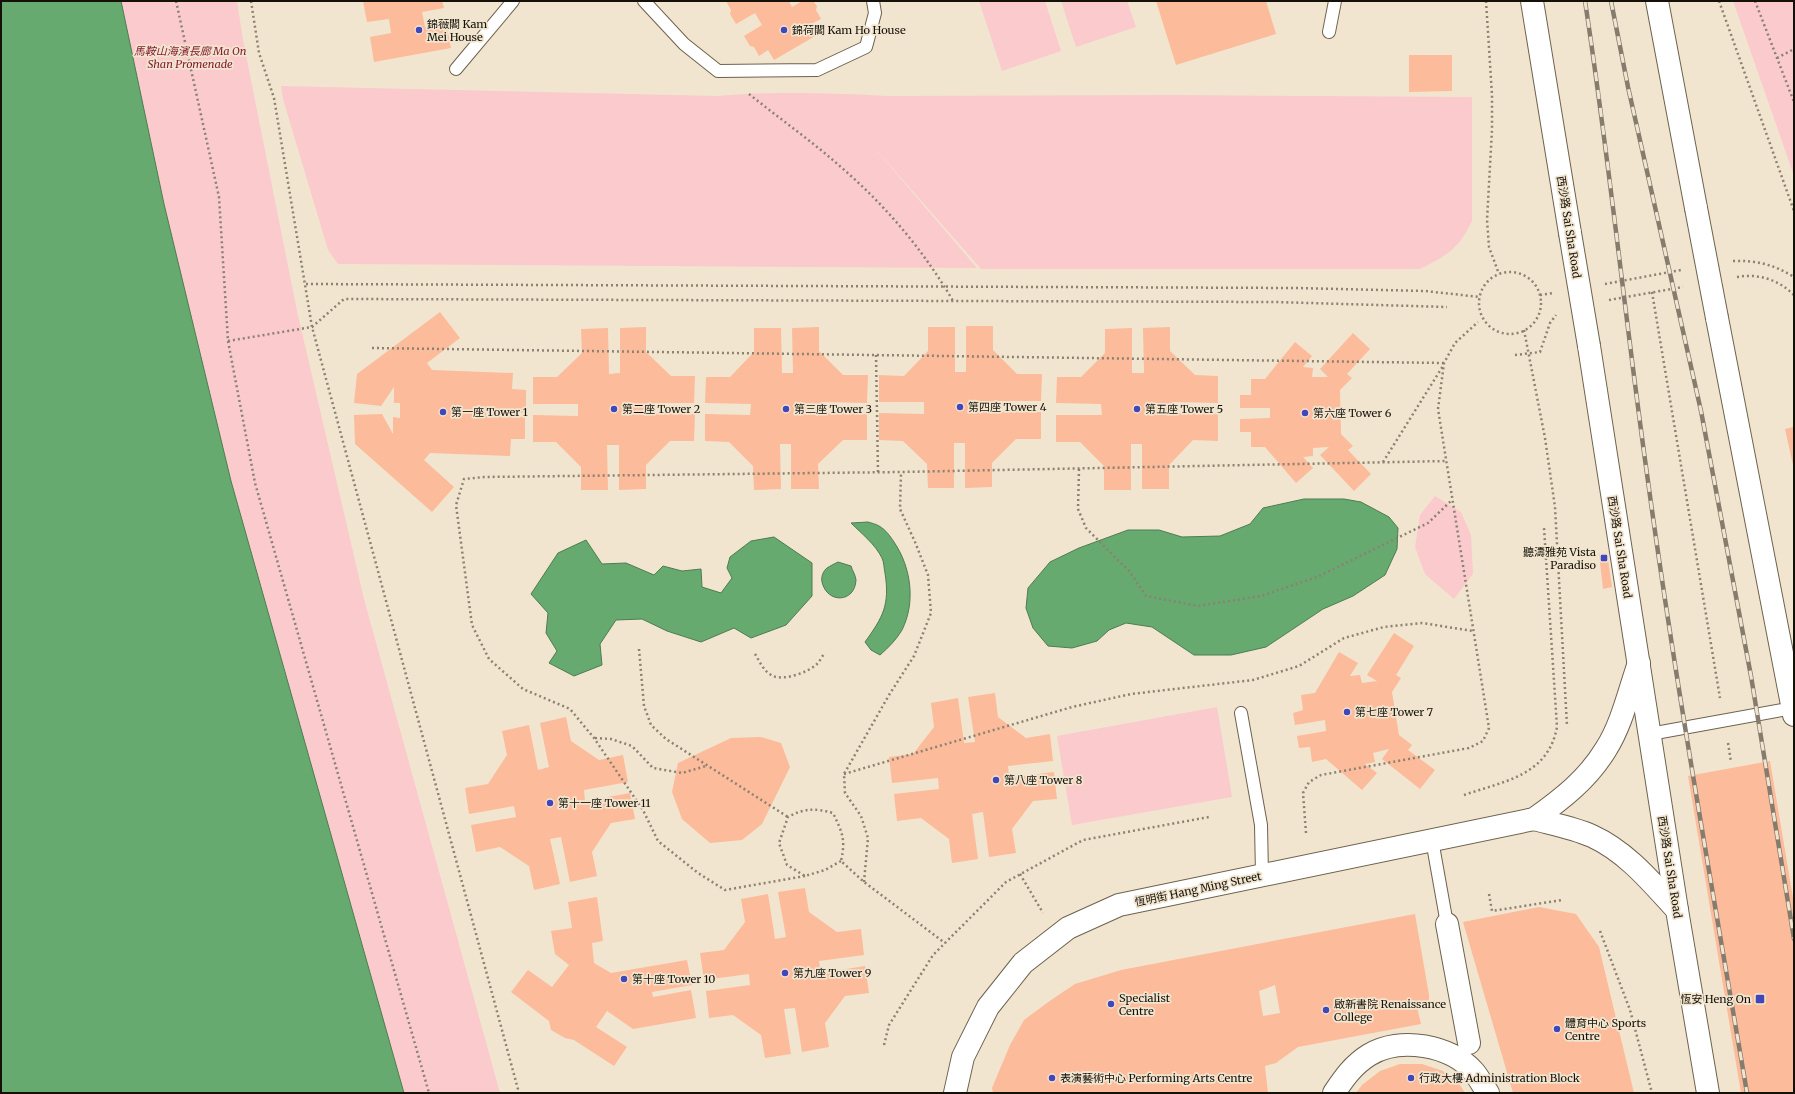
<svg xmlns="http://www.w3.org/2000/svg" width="1795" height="1094" viewBox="0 0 1795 1094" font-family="Merriweather,'Noto Sans TC',serif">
<rect width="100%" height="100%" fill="#f2e5cf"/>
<g fill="#facacd">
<polygon points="121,1 237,1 243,40 297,311 364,599 500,1093 404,1093 231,481 164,204"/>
<polygon points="979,1 1045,1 1061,51 1002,71"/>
<polygon points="1061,1 1127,1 1136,27 1076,47"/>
<polygon points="1733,1 1794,1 1794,176"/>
<path d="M281,86L718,96C772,91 834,93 888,96L1174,95L1472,97V221C1458,250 1447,255 1420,269H981L866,138L977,268L338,264L328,250L283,99Z"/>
<polygon points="1435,496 1461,512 1471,535 1473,574 1454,599 1425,574 1415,547 1420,515"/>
<polygon points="1217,707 1232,797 1072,825 1057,736"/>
</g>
<g fill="#67aa70" stroke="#4e7c51">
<polygon points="1,1 121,1 164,204 231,481 404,1093 1,1093"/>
<polygon points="1304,499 1344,499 1361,502 1389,517 1398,528 1397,549 1385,575 1353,596 1323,609 1266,647 1231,655 1194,655 1152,627 1126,623 1109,630 1097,641 1072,648 1048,646 1033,628 1026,608 1028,588 1050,562 1079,548 1128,530 1159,530 1182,537 1220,536 1250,524 1263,508"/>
<path d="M868,522C871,523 876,524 879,526C886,530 890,536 894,542C911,567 916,602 902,630C896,640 889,647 880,655L871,650L865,642C883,617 890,605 885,573C884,569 884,562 882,558C875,544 862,534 851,523Z"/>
<polygon points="774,537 812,563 812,596 786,625 751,638 734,628 701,642 667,631 642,619 616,620 600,644 602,665 574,676 549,663 557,651 546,633 548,613 531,594 558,553 586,540 602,564 626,563 654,575 663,566 682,571 701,569 702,587 721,593 732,578 727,568 730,557 751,541"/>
<path d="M838,562L851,566C852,570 856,576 856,580C855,603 827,604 822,582C821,577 823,571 827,568C830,566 834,564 838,562Z"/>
</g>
<g fill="#fcbb9a" fill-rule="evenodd">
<polygon points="363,1 442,1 444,8 422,12 425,27 446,23 451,48 374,62 370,37 391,33 389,19 367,22"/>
<polygon points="726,1 789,1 792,7 802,1 813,1 817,6 816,10 821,19 811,24 817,35 774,60 768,50 759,56 754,47 750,46 744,36 762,25 755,13 736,24 730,14 731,10"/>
<polygon points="1156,1 1266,1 1276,34 1176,65"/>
<polygon points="1409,55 1452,55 1452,91 1409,92"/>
<polygon points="440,312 460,338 427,363 432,370 513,373 512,389 526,390 526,413 486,411 486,416 525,417 525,439 511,439 510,456 430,453 424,460 454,487 432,512 355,444 354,415 382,414 393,434 393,417 400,418 400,403 394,403 394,387 381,406 354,403 357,374"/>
<polygon points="966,326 993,326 993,350 1017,374 1042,374 1041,401 996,401 996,412 1041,412 1041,439 1016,439 992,463 992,487 965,488 965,443 954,443 954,488 928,488 927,464 903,441 879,440 879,413 924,414 924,402 879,402 879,375 904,376 928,351 928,327 955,327 955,372 966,372"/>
<polygon points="646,327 646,352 671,376 695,376 694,403 649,403 649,414 695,414 694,441 670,441 646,465 646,489 619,490 619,445 607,445 608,490 581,490 581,467 556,442 533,442 533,415 578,416 578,404 533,404 533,377 557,377 582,353 581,329 608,328 609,374 620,373 620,328"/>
<polygon points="819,327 819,351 843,375 868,375 867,403 822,402 822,413 867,414 867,440 843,440 818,464 819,489 791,489 791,444 780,444 781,489 754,490 753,466 729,442 705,441 705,414 750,415 751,404 705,403 706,377 730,377 754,352 754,328 781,328 782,373 793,373 792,328"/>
<polygon points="1170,327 1170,351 1195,375 1218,376 1218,403 1173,402 1173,413 1218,414 1218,441 1193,440 1169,465 1169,489 1142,489 1142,444 1131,444 1131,490 1104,490 1104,466 1080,442 1056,442 1056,415 1102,415 1101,404 1056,403 1057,377 1081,377 1105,353 1105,329 1132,328 1132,373 1144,373 1143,328"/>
<polygon points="1353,333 1370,349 1347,374 1352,378 1340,390 1341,434 1353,446 1348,450 1371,474 1354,491 1320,455 1329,447 1313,448 1313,456 1303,457 1313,468 1296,483 1265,447 1251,447 1251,432 1240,432 1240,419 1270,418 1270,408 1240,408 1240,395 1251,395 1251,379 1265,379 1295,342 1312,356 1303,367 1313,368 1312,377 1328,377 1320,369"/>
<polygon points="1793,427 1794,432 1793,465 1785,429"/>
<polygon points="1607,553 1612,587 1603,589 1599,554"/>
<polygon points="1394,633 1414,646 1396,675 1401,678 1392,692 1399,735 1412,745 1408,750 1435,770 1420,789 1382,759 1389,749 1373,753 1375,762 1365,764 1377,773 1362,790 1326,759 1312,762 1310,747 1299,748 1297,736 1326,731 1325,720 1295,725 1293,713 1303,710 1301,695 1315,693 1339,652 1358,663 1350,676 1360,675 1362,683 1377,681 1367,675"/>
<polygon points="995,693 998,717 1026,738 1050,734 1053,761 1008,766 1009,778 1054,772 1057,799 1033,801 1012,829 1016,853 989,857 983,812 972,814 978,859 952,863 949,839 921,818 897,821 894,794 939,789 938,778 892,783 889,757 913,754 934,727 931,703 958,698 964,743 975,742 968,697"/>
<polygon points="566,717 571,741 599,760 623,755 628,782 584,790 585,801 630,793 635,819 611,823 592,852 597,876 570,882 561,837 550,839 560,884 534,890 529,866 500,847 476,852 471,825 516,817 514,806 469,814 465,788 488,784 507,755 502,731 529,725 538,770 549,767 540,723"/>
<polygon points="761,737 781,743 790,767 762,824 742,840 710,843 682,819 672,792 678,763 731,738"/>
<polygon points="1770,761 1794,904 1794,1093 1741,1093 1688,776"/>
<polygon points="805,888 809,912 837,932 861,929 864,955 819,961 821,973 865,966 869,993 845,996 825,1023 829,1047 802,1052 795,1008 784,1009 791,1054 765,1058 761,1035 733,1015 709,1018 706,991 750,985 749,974 704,980 700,953 724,950 745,922 741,899 768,894 775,939 786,937 778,892"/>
<polygon points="597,897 603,941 592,943 594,963 611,973 687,960 692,985 652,992 653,997 691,990 696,1018 633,1029 607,1011 596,1027 627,1047 614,1066 574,1040 565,1038 551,1030 549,1021 511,992 528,970 552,987 569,965 555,954 551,931 572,928 568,902"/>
<polygon points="1539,907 1576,914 1599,947 1634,1093 1513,1093 1463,922"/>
<path d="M1415,914L1429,995V1001L1424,1003H1416L1421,1024L1298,1047L1276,1063L1265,1066L1268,1093H993L992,1088L1010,1045L1024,1020L1051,1000L1075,984L1121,970ZM1275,985L1280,1013L1263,1016L1259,991Z"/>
<polygon points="1400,1064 1422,1064 1443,1071 1460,1085 1465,1093 1356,1093 1362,1085 1380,1071"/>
</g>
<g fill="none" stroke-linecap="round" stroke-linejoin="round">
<g stroke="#6d624e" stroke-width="14">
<g id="lane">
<polyline points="644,1 684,44 718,71 817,70 866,47 875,13 873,1"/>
<polyline points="1329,32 1335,1"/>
<polyline points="456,69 513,1"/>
<polyline points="1241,713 1261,825 1262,875"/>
<polyline points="1650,734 1793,708"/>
<polyline points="1432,840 1447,924"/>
</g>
</g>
<g stroke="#6d624e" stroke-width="24">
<g id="street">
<path d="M1534,819C1553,824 1574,828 1592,836C1627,852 1652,883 1677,910"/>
<polyline points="1447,924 1469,1043"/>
<path d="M955,1093L963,1057L988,1007L1023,963L1068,928L1119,905L1534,819C1562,799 1588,779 1606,749C1622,724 1629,691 1639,663"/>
<path d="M1334,1093C1344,1078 1353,1065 1369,1055C1400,1036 1451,1045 1474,1072C1479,1078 1483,1086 1488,1093"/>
</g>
</g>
<g stroke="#6d624e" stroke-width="24">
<g id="secondary">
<polyline points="1532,1 1570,233"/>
<polyline points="1657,1 1696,208"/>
<polyline points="1717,318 1794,715"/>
<polyline points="1589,346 1677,910 1708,1093"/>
</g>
</g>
<g stroke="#8a8272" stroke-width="2.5" stroke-dasharray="2 3" stroke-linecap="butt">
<polyline points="176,1 219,197 228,341 255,483 429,1093"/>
<polyline points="251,1 259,53 274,98 312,327 519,1093"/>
<polyline points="1486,1 1492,95 1492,130 1487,220 1489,247 1499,274"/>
<polyline points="1719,1 1794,211"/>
<polyline points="1755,1 1794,102"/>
<polyline points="1777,58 1794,49"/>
<path d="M749,94C780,119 813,142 842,168C886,206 924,251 953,301"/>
<path d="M1733,261C1756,260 1775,265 1794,277"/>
<circle cx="1510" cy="303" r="31"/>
<path d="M1737,277C1758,273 1779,280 1794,295"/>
<polyline points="306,284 1296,288 1425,291 1480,297"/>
<polyline points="1605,284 1681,270"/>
<polyline points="1652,292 1720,698"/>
<polyline points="1540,295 1553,293"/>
<polyline points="1609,300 1683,287"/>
<polyline points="1524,330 1545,438 1555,507 1567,726"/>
<polyline points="228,341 312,327 344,299 1275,302 1447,307"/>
<polyline points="372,348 1444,363"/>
<polyline points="876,355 878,473"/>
<polyline points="1515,355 1540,352 1550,323 1556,315"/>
<polyline points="1383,462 1443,366"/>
<polyline points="1079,469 1078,509 1086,528 1130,572 1146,596 1198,606 1261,596 1317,577 1428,523 1452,500"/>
<polyline points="639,649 644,706 651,725 666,739 788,817"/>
<path d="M755,654C760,662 764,672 773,676C784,681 809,672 817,664C820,661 822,656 825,653"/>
<polyline points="595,738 611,739 632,746 653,768 682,773 706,766"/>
<polyline points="1728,743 1731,762"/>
<polyline points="844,774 1072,707 1131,694 1253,680 1299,666 1344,638 1384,627 1422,623 1473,631"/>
<path d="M1464,795C1504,781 1548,776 1557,727L1544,528"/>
<polyline points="1306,833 1303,793 1309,782 1321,775 1469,748 1483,741 1489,728 1438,409 1444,363 1455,343 1478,322"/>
<path d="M841,861L825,870L805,876L787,865L779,843L788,817C805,808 814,808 833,813C842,832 846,839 841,861L864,882L945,943"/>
<polyline points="1020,874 1043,913"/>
<polyline points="805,876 725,890 698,873 658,841 643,810 594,738 570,709 523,689 489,659 472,625 456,505 464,479 484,477 901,472 1446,461"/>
<polyline points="864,882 868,838 861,816 845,793 844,774 889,695 914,656 931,613 928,575 915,542 900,509 901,472"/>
<polyline points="1489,894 1492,911 1562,900"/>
<polyline points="1600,931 1630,1010 1652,1093"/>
<polyline points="884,1045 889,1025 933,955 1006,882 1083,840 1209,817"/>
</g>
<use href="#lane" stroke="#fff" stroke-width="12"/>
<use href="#street" stroke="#fff" stroke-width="22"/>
<use href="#secondary" stroke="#fff" stroke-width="22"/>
<g stroke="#857c6d" stroke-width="4.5">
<g id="rail">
<path d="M1585,1C1609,158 1625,317 1647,474C1675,681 1712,887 1747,1093"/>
<polyline points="1611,1 1628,87 1701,411 1751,676 1794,939"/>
</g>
</g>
<use href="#rail" stroke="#f2e5cf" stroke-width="3" stroke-dasharray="9" stroke-linecap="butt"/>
<g stroke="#6d624e" stroke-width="24" stroke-linecap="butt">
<g id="secondary-bridge">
<polyline points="1696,208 1717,318"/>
<polyline points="1570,233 1589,346"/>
</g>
</g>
<use href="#secondary-bridge" stroke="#fff" stroke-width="22"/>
</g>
<g fill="#4246bb" stroke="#f2e5cf" stroke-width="1.5">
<circle cx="419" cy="30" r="4"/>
<circle cx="784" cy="30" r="4"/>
<circle cx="960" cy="407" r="4"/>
<circle cx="614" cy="409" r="4"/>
<circle cx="786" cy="409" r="4"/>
<circle cx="1137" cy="409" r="4"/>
<circle cx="443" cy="412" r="4"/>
<circle cx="1305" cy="413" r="4"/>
<rect x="1600" y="554" width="8" height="8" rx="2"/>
<circle cx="1347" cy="712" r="4"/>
<circle cx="996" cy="780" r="4"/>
<circle cx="550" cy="803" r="4"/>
<circle cx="785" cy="973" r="4"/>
<circle cx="624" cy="979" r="4"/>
<rect x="1755" y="994" width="10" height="10" rx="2"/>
<circle cx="1111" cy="1004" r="4"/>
<circle cx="1326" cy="1010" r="4"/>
<circle cx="1557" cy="1029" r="4"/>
<circle cx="1052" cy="1078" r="4"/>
<circle cx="1411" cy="1078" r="4"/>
</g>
<g text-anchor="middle" stroke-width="3.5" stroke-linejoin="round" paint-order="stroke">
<g font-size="11" fill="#151109" stroke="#f2e5cf" text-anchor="start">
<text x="427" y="28">錦薇閣 Kam<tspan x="427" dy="13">Mei House</tspan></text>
<text x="792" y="34">錦荷閣 Kam Ho House</text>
<text x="968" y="411">第四座 Tower 4</text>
<text x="622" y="413">第二座 Tower 2</text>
<text x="794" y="413">第三座 Tower 3</text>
<text x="1145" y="413">第五座 Tower 5</text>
<text x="451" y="416">第一座 Tower 1</text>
<text x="1313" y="417">第六座 Tower 6</text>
<text x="1596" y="556" text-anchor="end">聽濤雅苑 Vista<tspan x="1596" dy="13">Paradiso</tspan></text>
<text x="1355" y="716">第七座 Tower 7</text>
<text x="1004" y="784">第八座 Tower 8</text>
<text x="558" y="807">第十一座 Tower 11</text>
<text x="793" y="977">第九座 Tower 9</text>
<text x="632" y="983">第十座 Tower 10</text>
<text x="1119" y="1002">Specialist<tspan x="1119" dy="13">Centre</tspan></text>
<text x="1751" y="1003" text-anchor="end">恆安 Heng On</text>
<text x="1334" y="1008">啟新書院 Renaissance<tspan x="1334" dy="13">College</tspan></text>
<text x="1565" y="1027">體育中心 Sports<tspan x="1565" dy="13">Centre</tspan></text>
<text x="1060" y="1082">表演藝術中心 Performing Arts Centre</text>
<text x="1419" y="1082">行政大樓 Administration Block</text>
</g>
<g font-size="11" font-style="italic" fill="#861c31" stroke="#f2e5cf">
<text x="190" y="55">馬鞍山海濱長廊 Ma On<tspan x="190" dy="13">Shan Promenade</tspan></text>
</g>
<g font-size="11" fill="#151109" stroke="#f2e5cf">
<text transform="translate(1569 227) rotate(81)" y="4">西沙路 Sai Sha Road</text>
<text transform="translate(1620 547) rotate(81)" y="4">西沙路 Sai Sha Road</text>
<text transform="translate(1670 867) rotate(81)" y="4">西沙路 Sai Sha Road</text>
<text transform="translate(1198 889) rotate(-12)" y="4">恆明街 Hang Ming Street</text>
</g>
</g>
<rect width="1795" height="1094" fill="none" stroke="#151109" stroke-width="4"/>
</svg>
